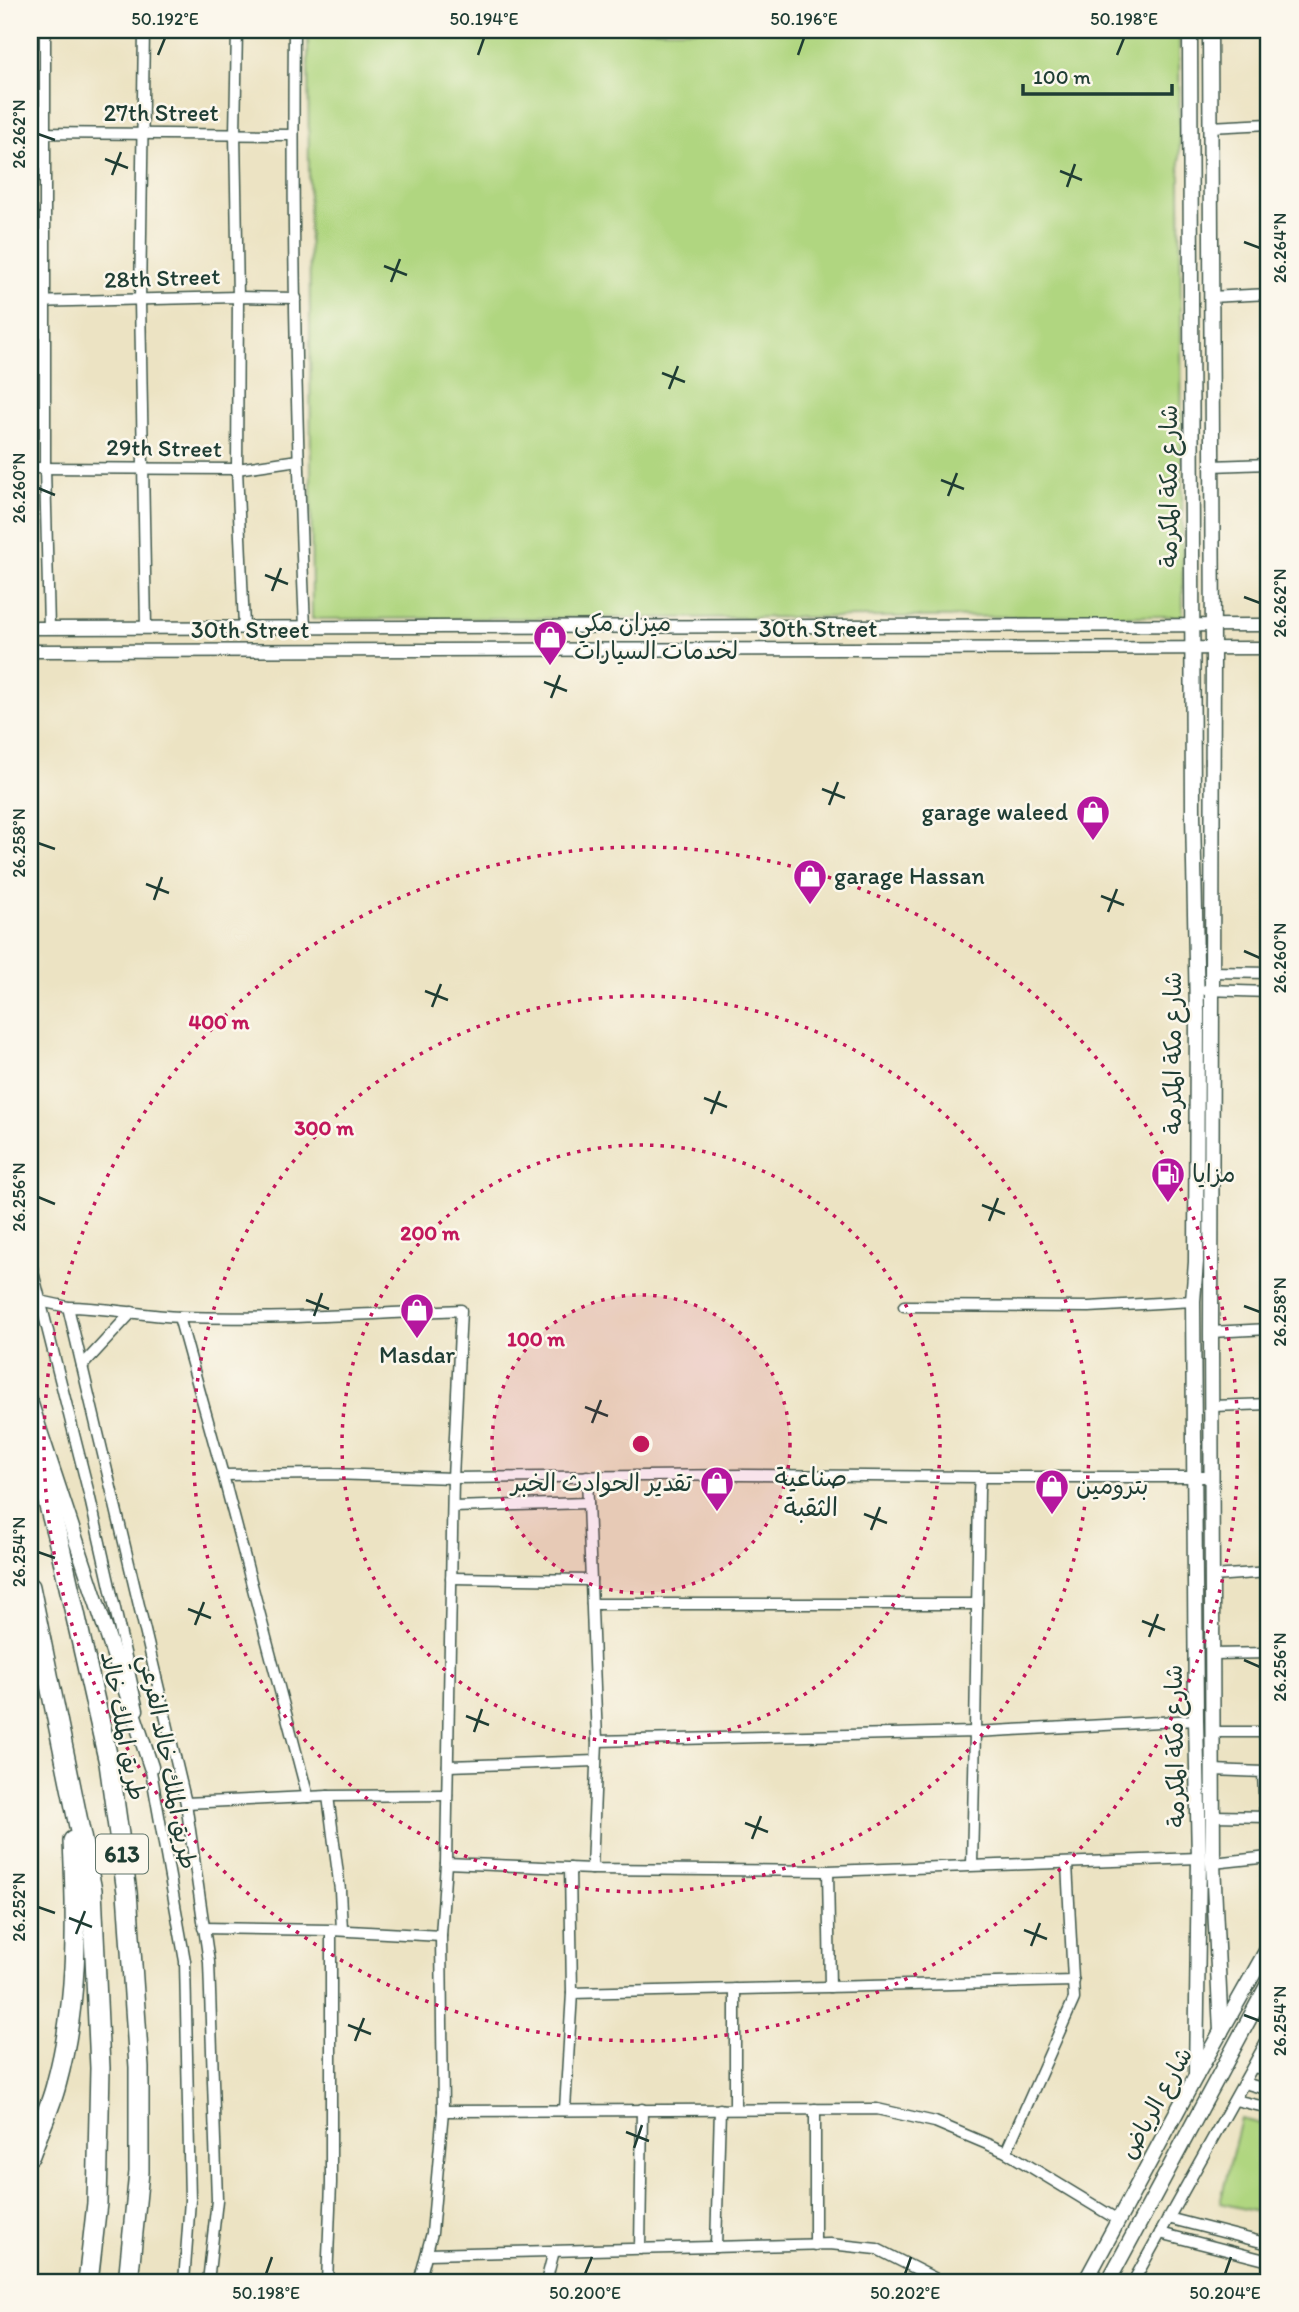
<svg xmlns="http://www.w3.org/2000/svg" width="1299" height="2312" viewBox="0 0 1299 2312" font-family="Itim,'Playpen Sans Arabic',sans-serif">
<rect width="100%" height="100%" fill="#fbf7ec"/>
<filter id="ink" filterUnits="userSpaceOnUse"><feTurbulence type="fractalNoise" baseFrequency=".0143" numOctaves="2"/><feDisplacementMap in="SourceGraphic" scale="14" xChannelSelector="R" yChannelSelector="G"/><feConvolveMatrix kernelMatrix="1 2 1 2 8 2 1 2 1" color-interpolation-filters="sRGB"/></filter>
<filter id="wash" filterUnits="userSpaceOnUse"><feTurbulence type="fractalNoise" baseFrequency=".00686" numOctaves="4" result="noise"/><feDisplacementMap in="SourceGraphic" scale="28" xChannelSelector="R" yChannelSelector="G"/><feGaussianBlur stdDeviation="1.57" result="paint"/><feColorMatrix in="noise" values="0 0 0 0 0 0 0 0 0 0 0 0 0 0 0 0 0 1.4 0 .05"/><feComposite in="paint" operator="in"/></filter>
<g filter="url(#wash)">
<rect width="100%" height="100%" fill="#ece3c3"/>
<g fill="#b0d680" stroke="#688a5a" stroke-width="2">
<polygon points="308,30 1179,30 1183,616 312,619"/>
<polygon points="1241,2119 1269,2126 1269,2215 1220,2203"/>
</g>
</g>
<g filter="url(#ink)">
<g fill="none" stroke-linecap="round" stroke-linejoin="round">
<g stroke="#3e5649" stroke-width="13">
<g id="minor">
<polyline points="45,30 45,468 49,628"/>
<polyline points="144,30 140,301 146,627"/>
<polyline points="237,30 235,134 238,297 237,469 244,626"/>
<path d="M294,30C292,229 296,428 305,627"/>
<polyline points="1210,127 1269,124"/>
<polyline points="30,133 293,135"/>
<polyline points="1210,297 1269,294"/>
<polyline points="30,302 238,297 296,298"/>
<polyline points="1211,466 1269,464"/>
<polyline points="30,468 237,469 298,460"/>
<polyline points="1212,972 1269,973"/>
<polyline points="1206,990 1269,992"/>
<polyline points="30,1260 89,1494 138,1710"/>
<polyline points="40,1301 68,1307"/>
<polyline points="904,1306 1089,1307 1193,1301"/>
<polyline points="179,1317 223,1475 308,1797"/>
<polyline points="1211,1332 1269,1329"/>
<polyline points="82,1366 132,1312"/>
<polyline points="1213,1406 1269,1404"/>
<polyline points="223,1475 331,1474 453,1478 741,1475 980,1477"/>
<polyline points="587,1476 597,1741 592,1869"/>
<polyline points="453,1507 588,1503"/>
<polyline points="1213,1576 1269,1572"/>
<polyline points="451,1578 591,1580"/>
<polyline points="592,1604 977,1604"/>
<polyline points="1213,1654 1269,1653"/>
<polyline points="1196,1720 975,1732 979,1491 980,1477 1213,1477"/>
<polyline points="1213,1732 1269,1732"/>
<polyline points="597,1741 975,1732 972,1865"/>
<polyline points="149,1760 185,1961 190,2200 184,2282"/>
<polyline points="448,1766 596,1761"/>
<polyline points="1213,1770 1263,1772 1265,1817"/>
<polyline points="328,1796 340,1890 342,1930"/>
<polyline points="186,1803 328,1796 447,1795"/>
<polyline points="1213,1816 1269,1817"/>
<polyline points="446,1863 592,1869 828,1871 1199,1858"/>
<polyline points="1213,1863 1269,1857"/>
<polyline points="828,1871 830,1987"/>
<polyline points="203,1928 331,1930 441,1936"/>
<polyline points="572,1993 1074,1981"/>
<polyline points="1253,2067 1269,2070"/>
<polyline points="1244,2083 1269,2090"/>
<polyline points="1235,2100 1269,2108"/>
<polyline points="565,2109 572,1993 570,1868"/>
<polyline points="735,2109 735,1989"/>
<polyline points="443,2111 877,2109 935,2122 1006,2152 1118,2220"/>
<polyline points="1006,2152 1074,1999 1067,1864"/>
<polyline points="1168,2218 1269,2244"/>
<polyline points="1160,2233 1269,2261"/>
<polyline points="815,2245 815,2109"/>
<polyline points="716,2247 720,2109"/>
<polyline points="640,2249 642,2109"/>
<polyline points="428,2254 830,2244 877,2249 942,2282"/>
<path d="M208,2282L217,2200L209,1962L186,1803L68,1307C106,1307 143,1316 181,1317C274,1320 368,1314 461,1310L453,1478L446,1863L441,1936L443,2111L432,2233L419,2282"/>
<polyline points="327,2282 331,2183 331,1930"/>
<polyline points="546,2282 554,2251"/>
<polyline points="1133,2282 1269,2037"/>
</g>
</g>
<g stroke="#3e5649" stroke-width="15">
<g id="tertiary">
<polyline points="30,628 1269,625"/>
<polyline points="30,651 1269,648"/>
</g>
</g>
<g stroke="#3e5649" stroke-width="17">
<g id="secondary">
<polyline points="1190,30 1193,814 1197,1012 1196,1262 1193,1301 1196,1720 1199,1858 1196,2076"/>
<polyline points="1210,30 1213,648 1211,1332 1213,1863 1221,2032"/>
<polyline points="30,1401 151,1767"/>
<polyline points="1085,2282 1196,2076 1269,1946"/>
<polyline points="1108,2282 1269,1982"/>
</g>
</g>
<g stroke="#3e5649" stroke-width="22">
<g id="motorway">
<polyline points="30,1435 60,1547 109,1763 127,1892 139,2067 139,2172 128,2282"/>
<polyline points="30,1587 92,1890 100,2068 97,2203 88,2282"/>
<path d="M30,2155C38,2132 50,2109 56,2085C78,2005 77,1923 73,1841"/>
</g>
</g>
<use href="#minor" stroke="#fff" stroke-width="10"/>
<use href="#tertiary" stroke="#fff" stroke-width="12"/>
<use href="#secondary" stroke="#fff" stroke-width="14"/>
<use href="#motorway" stroke="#fff" stroke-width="19"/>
</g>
</g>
<path fill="none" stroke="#1f3d34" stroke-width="2.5" d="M158,55L165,38M478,55L484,38M798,55L804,38M1117,55L1124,38M38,134L55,140M105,159L128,168M1060,171L1082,180M112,175L121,152M1067,187L1075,164M1244,242L1260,248M384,266L407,275M391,282L400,259M662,373L685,382M669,389L678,366M941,480L964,489M38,488L55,495M948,496L957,473M265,575L288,584M272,591L281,568M1244,597L1260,603M544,682L567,691M551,698L560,675M822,789L845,798M829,805L838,782M38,843L55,849M146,884L169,893M1101,896L1124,905M154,900L162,877M1108,912L1117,889M1244,951L1260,958M425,991L448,1000M432,1007L441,984M704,1098L727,1107M711,1114L720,1091M38,1197L55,1204M982,1205L1005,1214M989,1221L998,1198M306,1300L329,1309M1244,1306L1260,1312M314,1316L322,1293M585,1407L608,1416M592,1423L601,1400M864,1514L887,1523M871,1530L880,1507M38,1552L55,1558M188,1609L211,1618M1142,1621L1165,1630M195,1625L204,1602M1149,1637L1158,1614M1244,1660L1260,1667M466,1716L489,1725M474,1732L482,1709M745,1823L768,1832M752,1839L761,1816M38,1907L55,1913M69,1918L92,1927M1024,1930L1047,1939M76,1934L85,1911M1031,1946L1040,1923M1244,2015L1260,2021M348,2025L371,2034M355,2041L364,2018M626,2132L649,2141M634,2148L642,2125M266,2274L272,2257M585,2274L592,2257M905,2274L911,2257M1225,2274L1231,2257"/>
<circle cx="641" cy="1444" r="149" fill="#c2185b" fill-opacity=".12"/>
<g fill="none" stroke="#c2185b" stroke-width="3.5" stroke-dasharray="3.5 7">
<circle cx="641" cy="1444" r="149"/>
<circle cx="641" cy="1444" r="299"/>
<circle cx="641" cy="1444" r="448"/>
<circle cx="641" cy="1444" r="597"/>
</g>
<defs>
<g id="shop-pin" transform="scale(1.75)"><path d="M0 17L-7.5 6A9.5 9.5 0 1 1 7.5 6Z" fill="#b5179e" stroke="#fbf7ec"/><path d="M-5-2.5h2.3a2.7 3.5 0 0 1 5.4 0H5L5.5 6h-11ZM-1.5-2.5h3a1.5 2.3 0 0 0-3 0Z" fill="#fff"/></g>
<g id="fuel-pin" transform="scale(1.75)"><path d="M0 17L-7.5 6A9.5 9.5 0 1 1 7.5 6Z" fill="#b5179e" stroke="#fbf7ec"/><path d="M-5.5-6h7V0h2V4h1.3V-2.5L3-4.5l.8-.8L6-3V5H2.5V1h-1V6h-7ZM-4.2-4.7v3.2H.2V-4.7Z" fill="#fff"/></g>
</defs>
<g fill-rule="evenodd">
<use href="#shop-pin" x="550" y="637"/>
<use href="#shop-pin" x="1093" y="812"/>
<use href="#shop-pin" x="810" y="876"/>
<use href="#fuel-pin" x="1168" y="1174"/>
<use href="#shop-pin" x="417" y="1310"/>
<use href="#shop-pin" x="717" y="1483"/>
<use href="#shop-pin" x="1052" y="1486"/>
</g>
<g text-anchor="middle" stroke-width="5" stroke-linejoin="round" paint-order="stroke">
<rect fill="#fbf7ec" stroke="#61756b" stroke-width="2" x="96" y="1834.5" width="52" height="39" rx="5"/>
<g font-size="23" font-weight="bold" fill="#1f3d34">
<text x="122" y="1862">613</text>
</g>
<g font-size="24" fill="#1f3d34" stroke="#fbf7ec">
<text x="161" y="121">27th Street</text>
<text transform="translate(162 278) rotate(-2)" y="8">28th Street</text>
<text transform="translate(164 448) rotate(1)" y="8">29th Street</text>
<text transform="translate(1169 486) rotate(-90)" y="8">شارع مكة المكرمة</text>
<text x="818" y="637">30th Street</text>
<text x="250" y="638">30th Street</text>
<text transform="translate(1173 1053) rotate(-90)" y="8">شارع مكة المكرمة</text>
<text transform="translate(123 1726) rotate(79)" y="8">طريق الملك خالد</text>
<text transform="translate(1175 1746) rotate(-91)" y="8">شارع مكة المكرمة</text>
<text transform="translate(168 1762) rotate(79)" y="8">طريق الملك خالد الفرعي</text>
<text transform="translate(1156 2103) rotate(-61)" y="8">شارع الرياض</text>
</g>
<g font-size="24" fill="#1f3d34" stroke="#fbf7ec" text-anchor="start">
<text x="574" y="631">ميزان مكي<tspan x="574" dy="28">لخدمات السيارات</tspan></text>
<text x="1068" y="820" text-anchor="end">garage waleed</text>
<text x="834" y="884">garage Hassan</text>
<text x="1192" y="1182">مزايا</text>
<text x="417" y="1363" text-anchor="middle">Masdar</text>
<text x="692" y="1491" text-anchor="end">تقدير الحوادث الخبر</text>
<text x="1076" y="1494">بترومين</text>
</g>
<g font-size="26" fill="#1f3d34" stroke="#fbf7ec">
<text x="811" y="1486">صناعية<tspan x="811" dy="30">الثقبة</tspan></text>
</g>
</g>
<circle cx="641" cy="1444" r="10" fill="#c2185b" stroke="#fbf7ec" stroke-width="3.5"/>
<g font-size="21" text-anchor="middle" font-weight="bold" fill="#c2185b" stroke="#fbf7ec" stroke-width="5" stroke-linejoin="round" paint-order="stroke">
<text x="219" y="1029">400 m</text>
<text x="324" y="1135">300 m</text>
<text x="430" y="1240">200 m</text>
<text x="536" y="1346">100 m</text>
</g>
<rect width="1299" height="2312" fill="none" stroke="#fbf7ec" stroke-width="77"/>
<path d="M1023 84v10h149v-10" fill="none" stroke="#1f3d34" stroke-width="3.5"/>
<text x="1033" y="84" font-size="21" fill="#1f3d34" stroke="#fbf7ec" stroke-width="5" paint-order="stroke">100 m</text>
<rect x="38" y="38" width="1222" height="2236" fill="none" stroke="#1f3d34" stroke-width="2.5"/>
<g font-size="18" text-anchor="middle" fill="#1f3d34">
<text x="165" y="25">50.192°E</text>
<text x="484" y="25">50.194°E</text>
<text x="804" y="25">50.196°E</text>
<text x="1124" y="25">50.198°E</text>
<text transform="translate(19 134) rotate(-90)" y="6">26.262°N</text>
<text transform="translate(1280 248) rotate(-90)" y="6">26.264°N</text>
<text transform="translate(19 488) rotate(-90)" y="6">26.260°N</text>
<text transform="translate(1280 603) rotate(-90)" y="6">26.262°N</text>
<text transform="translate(19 843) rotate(-90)" y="6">26.258°N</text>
<text transform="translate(1280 958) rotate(-90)" y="6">26.260°N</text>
<text transform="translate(19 1197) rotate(-90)" y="6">26.256°N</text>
<text transform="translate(1280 1312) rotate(-90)" y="6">26.258°N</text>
<text transform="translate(19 1552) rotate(-90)" y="6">26.254°N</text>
<text transform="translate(1280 1667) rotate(-90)" y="6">26.256°N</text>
<text transform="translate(19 1907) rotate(-90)" y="6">26.252°N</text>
<text transform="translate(1280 2021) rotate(-90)" y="6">26.254°N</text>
<text x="266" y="2299">50.198°E</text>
<text x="585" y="2299">50.200°E</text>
<text x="905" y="2299">50.202°E</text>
<text x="1225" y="2299">50.204°E</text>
</g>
</svg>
